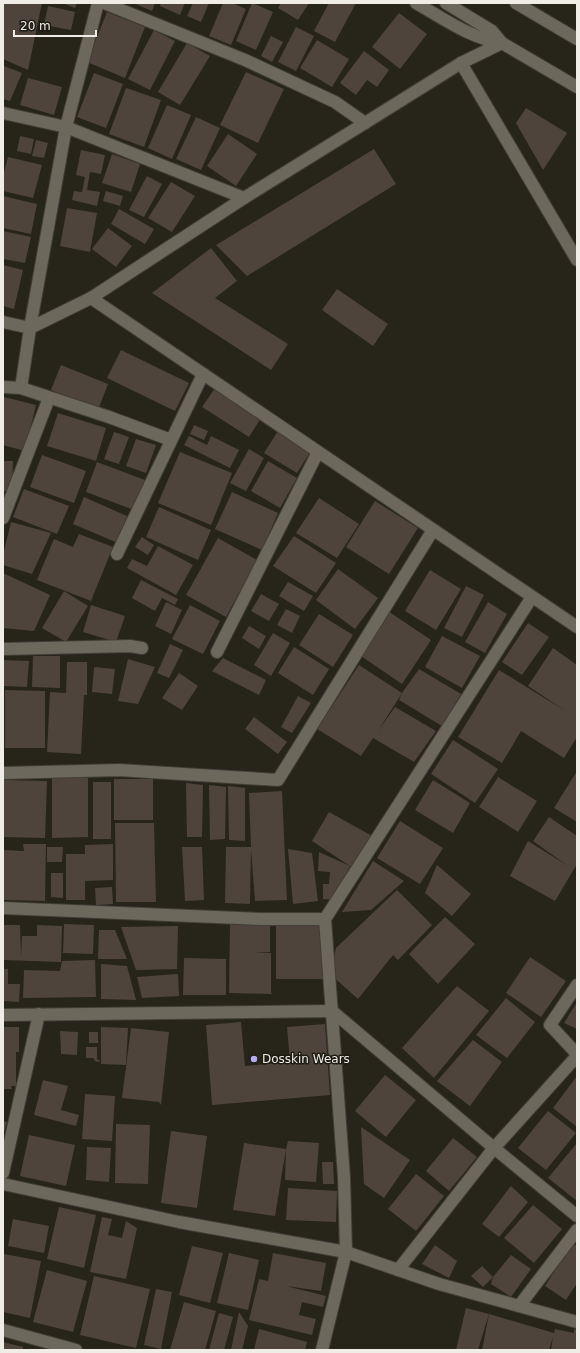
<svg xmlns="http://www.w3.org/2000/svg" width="580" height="1353" viewBox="0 0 580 1353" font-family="'DejaVu Sans',sans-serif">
<rect width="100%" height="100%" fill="#27241a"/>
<g fill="#4e443c">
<polygon points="3,3 42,3 28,70 3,59"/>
<polygon points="62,3 77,3 75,8"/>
<polygon points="133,3 155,3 152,11"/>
<polygon points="161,3 185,3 180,15 160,6"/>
<polygon points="193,3 209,3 201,22 187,16"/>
<polygon points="223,3 232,3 246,9 231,45 209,36"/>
<polygon points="252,3 273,12 256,50 236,41"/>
<polygon points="281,3 309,3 298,20 278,8"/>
<polygon points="329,3 356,3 335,42 314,31"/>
<polygon points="48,6 75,12 71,30 44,25"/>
<polygon points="107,12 145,27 125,78 87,62"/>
<polygon points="399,13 427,34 400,69 372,47"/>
<polygon points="296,27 314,36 296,71 278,62"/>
<polygon points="154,30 175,41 150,90 128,79"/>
<polygon points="271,36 283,42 272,62 261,56"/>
<polygon points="317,40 349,59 332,87 300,68"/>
<polygon points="187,43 210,56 180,105 158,92"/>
<polygon points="364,51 389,70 377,87 367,80 356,95 340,83"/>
<polygon points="4,66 22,73 10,101 3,99"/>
<polygon points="246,72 284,89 258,143 220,125"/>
<polygon points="94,73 123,84 106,128 77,117"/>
<polygon points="28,78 62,87 54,115 20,105"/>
<polygon points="126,88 161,100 144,147 109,134"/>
<polygon points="167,105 191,115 172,159 148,148"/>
<polygon points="526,108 567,133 543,170 516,123"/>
<polygon points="196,117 220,128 201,170 176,159"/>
<polygon points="228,134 257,154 236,186 207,166"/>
<polygon points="20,136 34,139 31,154 17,151"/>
<polygon points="36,140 48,143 44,158 32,156"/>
<polygon points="374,149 396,184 247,276 216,245"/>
<polygon points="81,150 105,155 101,174 90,172 87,190 100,192 97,206 72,200 74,191 82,192 85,177 76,175"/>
<polygon points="112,154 140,164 131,192 102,183"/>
<polygon points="8,157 42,165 33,198 3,191 3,176"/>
<polygon points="147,176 162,184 144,217 129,210"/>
<polygon points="171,182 195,196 172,232 148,218"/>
<polygon points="106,191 123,196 120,206 103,201"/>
<polygon points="3,196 37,204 31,234 3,228"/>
<polygon points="67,208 97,213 90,252 60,246"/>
<polygon points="119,209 154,229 145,244 111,224"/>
<polygon points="108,228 132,246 116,267 92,249"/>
<polygon points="3,231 31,237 25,263 3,259"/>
<polygon points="211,248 237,281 215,298 288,344 271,370 152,293"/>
<polygon points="3,265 23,270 14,309 3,306"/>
<polygon points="337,289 388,324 373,346 322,310"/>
<polygon points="121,350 189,383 175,411 107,378"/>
<polygon points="61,365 108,384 98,410 51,390"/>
<polygon points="215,388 261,418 249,437 202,407"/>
<polygon points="4,397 36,405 25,451 3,445 3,403"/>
<polygon points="58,413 106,428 96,461 47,446"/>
<polygon points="194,425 208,431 204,440 190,434"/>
<polygon points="278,431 311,451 297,473 264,453"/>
<polygon points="114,432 129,437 119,464 104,459"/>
<polygon points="189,436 207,445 211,436 239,450 230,468 184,445"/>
<polygon points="136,439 156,445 146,473 126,466"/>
<polygon points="249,449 264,458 246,491 230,483"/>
<polygon points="180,452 232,473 211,525 158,503"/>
<polygon points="42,455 86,471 74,503 30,487"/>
<polygon points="3,461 13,461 12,491 3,491"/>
<polygon points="268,461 297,478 280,508 251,491"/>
<polygon points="97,462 145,480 134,510 86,492"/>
<polygon points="24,489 69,506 57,534 13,517"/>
<polygon points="232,492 278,513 262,550 215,529"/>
<polygon points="84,497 129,517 118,543 73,524"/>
<polygon points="319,498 359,524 337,558 296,533"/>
<polygon points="375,501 418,528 389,574 346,547"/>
<polygon points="159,507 211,530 198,560 146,537"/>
<polygon points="11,522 51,533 32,574 3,565 3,555"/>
<polygon points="79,534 113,547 91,601 37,580 54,539 73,547"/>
<polygon points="294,536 336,563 316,593 273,566"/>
<polygon points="142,537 154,545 148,555 135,547"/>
<polygon points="218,538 257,560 226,617 186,595"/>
<polygon points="158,546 193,565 176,595 127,568 132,559 147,566"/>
<polygon points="338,569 378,598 355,629 316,600"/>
<polygon points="430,570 461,589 436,630 405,611"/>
<polygon points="3,573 50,595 34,631 3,628"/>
<polygon points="141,580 178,599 175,605 162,598 155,611 132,598"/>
<polygon points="288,582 313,596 304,611 279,596"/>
<polygon points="466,586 484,595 462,637 444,628"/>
<polygon points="64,591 88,606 66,642 42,628"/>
<polygon points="261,594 279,604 269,621 251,611"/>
<polygon points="166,602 182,610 171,634 155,626"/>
<polygon points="488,602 507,614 485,653 465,642"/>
<polygon points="91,605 125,616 116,642 83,632"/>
<polygon points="190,605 220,621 203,654 172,639"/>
<polygon points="286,609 300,616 292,633 277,625"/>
<polygon points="388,611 431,640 402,684 358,654"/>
<polygon points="319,614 353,635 333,667 299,645"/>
<polygon points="528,623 549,637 522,675 502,662"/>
<polygon points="249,626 266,636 259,649 242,638"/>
<polygon points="273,633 290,643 271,676 254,665"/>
<polygon points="442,636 480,656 462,688 425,667"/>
<polygon points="170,644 183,650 169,678 157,673"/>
<polygon points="294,647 329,669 313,695 278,673"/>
<polygon points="553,648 577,665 577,737 564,758 521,731 502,763 458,737 499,670 567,712 528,686"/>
<polygon points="33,656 60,656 60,688 32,687"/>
<polygon points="223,658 266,680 259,695 212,671"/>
<polygon points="128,659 155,667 138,704 118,701"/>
<polygon points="3,660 29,661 27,687 3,686"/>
<polygon points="67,662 87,662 87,695 84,695 81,754 47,752 50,692 66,693"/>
<polygon points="359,665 402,693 378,731 395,707 436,731 414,762 373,738 361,756 317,729"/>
<polygon points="94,667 115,669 112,694 92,692"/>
<polygon points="419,669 461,694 442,726 399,700 402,693"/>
<polygon points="179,673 198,686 182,710 162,698"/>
<polygon points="5,690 45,691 45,748 5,748"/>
<polygon points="298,696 311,703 292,733 281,727"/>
<polygon points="254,717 287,742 278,754 245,729"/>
<polygon points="453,740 498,769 475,803 431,774"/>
<polygon points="577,771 577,822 554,808"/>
<polygon points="498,777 537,801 518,832 479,807"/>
<polygon points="52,778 88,778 88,837 52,838"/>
<rect x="114" y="779" width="39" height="41"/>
<polygon points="3,780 47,781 45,838 3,837"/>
<polygon points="433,780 470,803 453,833 415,810"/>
<rect x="93" y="782" width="18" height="57"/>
<polygon points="186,783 203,785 202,837 187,837"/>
<polygon points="209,785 226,787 225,839 210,840"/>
<polygon points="228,786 245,788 245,841 229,840"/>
<polygon points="282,791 287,900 255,901 251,849 250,904 225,903 226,847 251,847 249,793"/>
<polygon points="329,812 374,837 357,867 350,866 312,841"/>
<polygon points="549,817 577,836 577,864 555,901 510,876 528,841 568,866 533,841"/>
<polygon points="400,821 443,848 420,884 377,858"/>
<polygon points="115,823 154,823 156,902 116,902"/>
<polygon points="23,844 46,844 45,901 3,900 3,850 24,851"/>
<polygon points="113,844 113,880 85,881 85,900 66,900 66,854 85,854 85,845"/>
<polygon points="47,847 63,847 62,862 47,862"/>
<polygon points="182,847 202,847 204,900 185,901"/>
<polygon points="288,849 312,853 318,901 293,904"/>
<polygon points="319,852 350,866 335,900 323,899 323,884 329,884 330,872 318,871"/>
<polygon points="373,861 404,881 371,910 342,912"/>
<polygon points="437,865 471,894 452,916 425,893"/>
<polygon points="51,873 63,873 63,898 51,897"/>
<polygon points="112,887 113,904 96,905 95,888"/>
<polygon points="397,890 432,925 398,960 393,955 358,999 330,974 336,948"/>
<polygon points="445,917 475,944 438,984 409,954"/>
<polygon points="64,924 94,925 93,954 63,953"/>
<polygon points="230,924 270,924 270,952 253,952 271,953 271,992 272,994 229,993"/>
<polygon points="323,924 324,979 276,979 276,925"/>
<polygon points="3,925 20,925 21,956 22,936 37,936 37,925 62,926 61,962 3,960"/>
<polygon points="178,926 177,969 136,970 121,927"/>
<polygon points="99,930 115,930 127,959 98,959"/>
<polygon points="530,957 566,981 541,1017 506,993"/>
<polygon points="184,958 226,959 226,995 183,995"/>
<polygon points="95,960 96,997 23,998 24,970 60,971 62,961"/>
<polygon points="101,964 127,966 136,1000 101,999"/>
<polygon points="3,969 8,969 8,984 20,984 19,1002 3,1001"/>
<polygon points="178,974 179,996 142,998 137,977"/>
<polygon points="457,986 489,1011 434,1078 402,1048"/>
<polygon points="506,998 535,1022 507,1058 476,1035"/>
<polygon points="577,1002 577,1029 564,1023"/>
<polygon points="241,1022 245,1066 290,1062 287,1027 325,1024 330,1095 212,1105 206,1025"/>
<polygon points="3,1027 19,1027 19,1052 16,1052 16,1086 11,1086 12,1089 3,1089"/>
<polygon points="101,1027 128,1028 126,1065 101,1064"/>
<polygon points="131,1028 169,1032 161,1105 159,1102 122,1098"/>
<polygon points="60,1031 78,1032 77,1055 61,1054"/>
<rect x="89" y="1032" width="9" height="11"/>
<polygon points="473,1040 502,1062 470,1106 437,1081"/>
<polygon points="86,1047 97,1047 97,1059 101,1061 96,1062 93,1058 86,1058"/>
<polygon points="385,1075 416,1100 386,1137 355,1111"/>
<polygon points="577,1076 577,1127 553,1108"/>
<polygon points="43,1080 68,1086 61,1110 79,1115 76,1126 34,1115"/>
<polygon points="85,1094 115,1096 112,1141 82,1139"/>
<polygon points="548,1111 576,1133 546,1170 518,1148"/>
<polygon points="3,1121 7,1122 3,1136"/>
<polygon points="116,1124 150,1125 148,1184 115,1183"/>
<polygon points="361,1127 410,1160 384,1198 364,1184"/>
<polygon points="171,1131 207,1136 197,1208 161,1203"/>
<polygon points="29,1135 75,1145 66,1186 20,1176"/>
<polygon points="453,1138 477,1157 449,1191 426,1171"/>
<polygon points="288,1141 319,1143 316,1182 285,1180 286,1149"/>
<polygon points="244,1143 286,1149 275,1216 233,1210"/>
<polygon points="577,1143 577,1201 548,1178"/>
<polygon points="87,1147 111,1148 109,1182 86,1180"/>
<polygon points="322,1162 333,1162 334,1184 323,1184"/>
<polygon points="416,1174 444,1196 416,1231 388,1209"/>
<polygon points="511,1186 528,1202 499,1237 482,1224"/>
<polygon points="288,1188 337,1191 336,1222 286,1220"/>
<polygon points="533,1205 562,1229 534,1263 504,1238"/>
<polygon points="59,1207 96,1215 84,1268 47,1259"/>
<polygon points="102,1217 112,1219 108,1235 122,1238 126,1221 137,1228 126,1279 90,1272"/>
<polygon points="13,1219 49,1226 44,1253 8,1246"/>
<polygon points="572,1243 577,1246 577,1268 576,1270 577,1270 577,1283 566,1300 545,1286"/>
<polygon points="435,1245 457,1261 449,1278 422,1264"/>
<polygon points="192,1246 223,1253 210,1303 179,1295"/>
<polygon points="229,1253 259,1260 248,1310 217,1303"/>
<polygon points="273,1253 326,1263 321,1291 286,1286 326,1296 323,1307 302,1302 299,1315 316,1319 312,1335 249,1320 259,1279 268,1281"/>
<polygon points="4,1254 41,1261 30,1318 3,1312"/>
<polygon points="511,1255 531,1269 511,1297 491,1284 493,1277"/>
<polygon points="482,1266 493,1277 483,1287 471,1276"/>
<polygon points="47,1270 87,1281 73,1332 33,1322"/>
<polygon points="94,1276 150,1289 136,1348 80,1335"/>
<polygon points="156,1289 172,1292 161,1349 144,1345"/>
<polygon points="184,1302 216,1311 205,1350 170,1350"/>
<polygon points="466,1308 489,1314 478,1350 456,1350"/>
<polygon points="239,1312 248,1326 242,1350 231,1350"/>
<polygon points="219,1313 233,1317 224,1350 209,1350"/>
<polygon points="489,1314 554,1333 555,1329 574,1333 574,1329 577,1330 577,1350 551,1350 553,1337 549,1350 482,1350"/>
<polygon points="259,1329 307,1342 305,1350 254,1350"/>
<polygon points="3,1342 23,1347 23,1350 3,1350"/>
</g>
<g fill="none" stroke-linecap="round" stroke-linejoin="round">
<g stroke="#413e36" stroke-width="14">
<g id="minor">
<polyline points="104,3 245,60 335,102 365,123"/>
<path d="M416,3C444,19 470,38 502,43"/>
<polyline points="446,3 492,31 502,43 577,87"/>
<polyline points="516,3 577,39"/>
<polyline points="461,63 577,260"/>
<polyline points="3,113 66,127 244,198"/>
<polyline points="91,298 577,627"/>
<polyline points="3,322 30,328 91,298 244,198 365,123 461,63 502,43"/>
<polyline points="3,387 21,388 109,417 171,440"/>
<polyline points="21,388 30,328 66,127 98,3"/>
<polyline points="3,518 49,398"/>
<polyline points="117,554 203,374"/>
<polyline points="3,649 130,646 142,648"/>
<polyline points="217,652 318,452"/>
<polyline points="3,773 119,770 278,780 433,530"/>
<polyline points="3,908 261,919 325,919"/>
<polyline points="577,985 550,1025 577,1054"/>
<polyline points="3,1015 332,1011 494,1148 577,1216"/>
<polyline points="3,1173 39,1014"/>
<polyline points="3,1184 179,1222 346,1252 439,1284 577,1322"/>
<polyline points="398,1270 494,1148 577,1056"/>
<polyline points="519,1306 577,1230"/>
<polyline points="3,1330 76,1350"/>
<polyline points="322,1350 346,1252 344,1177 325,919 532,597"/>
</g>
</g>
<use href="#minor" stroke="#6c685c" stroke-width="12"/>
</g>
<circle fill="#b7abf8" stroke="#1e1b11" stroke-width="1.5" cx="254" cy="1059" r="4"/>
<g text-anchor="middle" stroke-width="3" stroke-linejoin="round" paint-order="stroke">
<g font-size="12" fill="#efede6" stroke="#1e1b11" text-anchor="start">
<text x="262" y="1063">Dosskin Wears</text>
</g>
</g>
<rect width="580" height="1353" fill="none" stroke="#efede6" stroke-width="8"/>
<path d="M14 30v6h82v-6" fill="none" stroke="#efede6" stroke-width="2"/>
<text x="20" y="30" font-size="12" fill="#efede6" stroke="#1e1b11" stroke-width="3" paint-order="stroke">20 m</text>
</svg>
